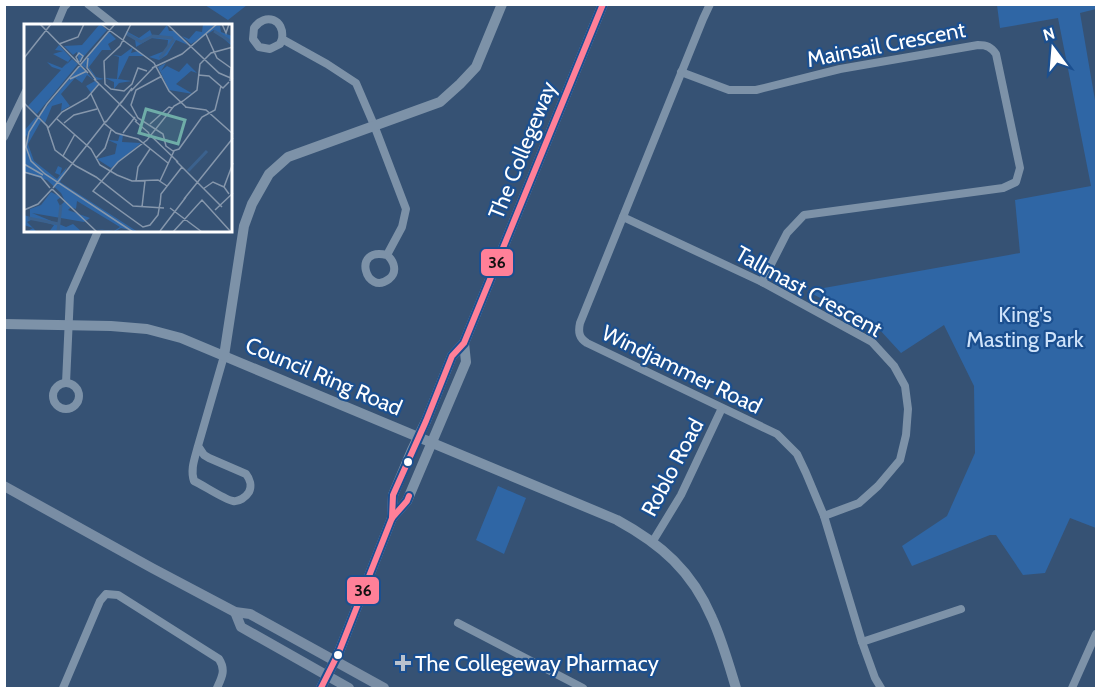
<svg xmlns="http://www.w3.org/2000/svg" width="1101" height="693" viewBox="0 0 1101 693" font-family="Cabin,sans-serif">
<rect width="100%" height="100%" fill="#365274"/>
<g fill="#2f66a5">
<polygon points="205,5 247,5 228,20"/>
<polygon points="997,5 1096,5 1096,9 1080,13 1096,106 1096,528 1070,518 1045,573 1023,575 996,535 990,535 912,566 902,546 947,516 975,453 974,386 944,325 901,353 879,329 807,291 1020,253 1015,200 1091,186 1058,18 1000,28"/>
<polygon points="498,486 526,498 504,554 476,540"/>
</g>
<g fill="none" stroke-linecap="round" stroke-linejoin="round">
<g stroke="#7d92a8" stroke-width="8">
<polyline points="88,4 116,26"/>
<path d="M710,4L703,19L580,323C578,332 579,338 587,343L777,434L797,454L806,473L824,516L862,642L875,678L881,688"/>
<polyline points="56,26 64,7 67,4"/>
<path d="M282,39L280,44L270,49L259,47L253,39L254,28C265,12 285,19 282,39L327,64L356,83L374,125L406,209L402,227L387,255C394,261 398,272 389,279C366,297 351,246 387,255"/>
<path d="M681,72L729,90H756L840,69L978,45C987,45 991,47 996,54L1020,168L1016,182L1003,188L804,215L787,233L762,282"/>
<polyline points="4,137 26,91"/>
<polyline points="623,217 762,282 872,342 894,366 905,386 908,409 906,435 900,460 878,486 859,503 824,516"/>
<polyline points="66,383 70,295 98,231"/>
<circle cx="66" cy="396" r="13"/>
<path d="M198,446C195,458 190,469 194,481C203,485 225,500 233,501C239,502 246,497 249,492C252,486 250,479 246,474L209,458L204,455L198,446L224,356"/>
<polyline points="653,541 681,495 722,408"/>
<polyline points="458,623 583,688"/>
<polyline points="862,642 961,609"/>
<path d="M63,688L100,601L106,594L118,595L219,659C226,670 222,677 217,688"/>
<polyline points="1072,688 1096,634"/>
</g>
<g stroke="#7d92a8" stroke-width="10">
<path d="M4,324L111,326L147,329L181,338L224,356L617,520C661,544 692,571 712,618C722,640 729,665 736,688"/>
<polyline points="224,356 244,226 252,204 269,174 288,157 440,102 460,84 476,67 502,4"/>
<polyline points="392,518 393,495 412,450 426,421 452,356 464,343 603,4"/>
<polyline points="321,688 339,652 392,518 407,501 466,362 464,343"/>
</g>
<g stroke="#798da4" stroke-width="10">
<polyline points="4,486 152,568 235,612 250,614 384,688"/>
<polyline points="235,612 241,627 349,688"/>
</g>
<g stroke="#1b4f8f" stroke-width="10">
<g id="bus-1">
<polyline points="392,518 393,495 426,421 452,356 464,343 603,4"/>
<polyline points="321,688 339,652 392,518 407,501 409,496"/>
</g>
</g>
<use href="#bus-1" stroke="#ff8098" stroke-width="6"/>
</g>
<g fill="#fff" stroke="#1b4f8f" stroke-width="2">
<circle cx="408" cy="462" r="5"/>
<circle cx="338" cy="655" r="5"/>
</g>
<path fill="#b9c2ce" stroke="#1b4f8f" stroke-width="2" d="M400 654h6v6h6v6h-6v6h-6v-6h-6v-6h6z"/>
<g text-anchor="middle" stroke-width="4.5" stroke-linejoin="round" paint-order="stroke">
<g font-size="22" fill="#fff" stroke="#1b4f8f">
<text transform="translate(886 44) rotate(-11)" y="8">Mainsail Crescent</text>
<text transform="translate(522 150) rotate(-68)" y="8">The Collegeway</text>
<text transform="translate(809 291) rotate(29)" y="8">Tallmast Crescent</text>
<text transform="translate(682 369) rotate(26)" y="8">Windjammer Road</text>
<text transform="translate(324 376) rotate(23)" y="8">Council Ring Road</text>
<text transform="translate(672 467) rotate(-62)" y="8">Roblo Road</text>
</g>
<g font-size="22" fill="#cfe3fa" stroke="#1b4f8f">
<text x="1025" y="322">King's<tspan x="1025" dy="25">Masting Park</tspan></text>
</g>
<g font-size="22" fill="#fff" stroke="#1b4f8f" text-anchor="start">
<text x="415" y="671">The Collegeway Pharmacy</text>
</g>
</g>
<g transform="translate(24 24)">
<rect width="208" height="208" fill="#365274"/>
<path d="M76,0L83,6L55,38L53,28L49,31L40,22L58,21ZM179,0L196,2L197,8L208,12V22L190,6L167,20L158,12L165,15L172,7L178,8ZM143,1L145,7H150L164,21L152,16L143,31L135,36L125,33L143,26L144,16L127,14L112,23L111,15L102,11V7L115,14L126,6L128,11H135ZM85,8L92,15L84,20L87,26H78L65,43L72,53L80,55L73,56L61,39L63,45L57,41ZM35,21L47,34L42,41L48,35L54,40L13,90L4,82L37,46L28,43L23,38L38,44L44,38L29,30L39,27L31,26ZM109,23L107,29L114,27L121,32H105L94,55L108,57L95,59L90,65V58L81,54L93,55L95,33L89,31L97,32ZM142,39L137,47L143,42L155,48L163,39L173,49L167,47L152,60L169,70L145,66L134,43ZM56,42L74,60L67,69L62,62L71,57L63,51L58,59L51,54L37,70L46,82L37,87L38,79L28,82L21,99L15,92ZM12,93L17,97L4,120L10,137L33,155L36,151L31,149L34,142L38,144L36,151L43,143L36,158L114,208L97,204L90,208L72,205L90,207L96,203L53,177L52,185L47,183L44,186L66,194L60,198L8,189L42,203L49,200L58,208H25L30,201L9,195L3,198L13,208H2L9,204L0,201V191L6,193V185L17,181L27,168L37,173L33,176L36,182L41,177L37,169L23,156L0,149L3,111L0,114V107ZM96,110L99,111L98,118L117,119L87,144L73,135L91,130L93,120L84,116L94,117Z" fill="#2f66a5"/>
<path fill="none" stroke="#3b618d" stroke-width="3" d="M190,7L209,19M103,10L117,18L129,12L149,14M136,34L150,15M164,147L183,127M4,194L35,200M34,208L37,181"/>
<path fill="none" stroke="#8697ac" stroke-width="1.5" d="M16,0L64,49M77,0L130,39L145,67L162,83M91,0L23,80L5,108L2,123L7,137L21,150L109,208M107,0L96,22L80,37L81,60L87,65L100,67L108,60L114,44L123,47M143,0L195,49L209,55M198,0L202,9L205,0M182,10L193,34L207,44L206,57M35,20L54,13L60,0M0,34L27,0M64,34L63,44L72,56M55,39L52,33L55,29L59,32L56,38M128,44L158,30L193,0M174,51L185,52L199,64L205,58M138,52L112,66L107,81L114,94L139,110L142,122L149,127L155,125L178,93L191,86L197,62M46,55L63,47M70,55L113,97M107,67L130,43M67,70L81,100L92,109L114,115L144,139M159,77L173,66L176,40L187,29L209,23M0,79L23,102L31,126L52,142L72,153L109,182L140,184M97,79L108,64M161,83L182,86L209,110M33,95L67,125L76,141L93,151L108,157L134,156L143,162M111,97L125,109M82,98L98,77M40,99L50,91L73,85M126,100L145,83L148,84M24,104L38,88L63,74L75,60M99,109L111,93M124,109L154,138M39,132L51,110M72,134L81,124L87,106M152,137L198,183M0,140L19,151M0,148L17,153L26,164M112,157L114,143L126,125M136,157L150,127M29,164L82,97M28,165L73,208M179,165L189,158L200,163M205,170L200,163L209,139M160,175L209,114M136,179L134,191L126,201L119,203L69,167L94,138L123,116L150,82L159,77M136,181L137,170L158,143M118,183L121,157M146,184L178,208M0,186L14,180L28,165M191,186L209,169M136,207L162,173M149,208L178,176L207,208"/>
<path fill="#6fada8" fill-opacity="0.15" stroke="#6fada8" stroke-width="3" d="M122,85L161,96L154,120L115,109Z"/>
<rect width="208" height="208" fill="none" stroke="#fff" stroke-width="3"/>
</g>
<g stroke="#1b4f8f" stroke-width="2">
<rect x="480" y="248" width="34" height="29" rx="6" fill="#ff8098"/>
<rect x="346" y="576" width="34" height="29" rx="6" fill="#ff8098"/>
</g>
<g font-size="16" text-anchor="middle" font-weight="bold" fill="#111">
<text x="497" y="268">36</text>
<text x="363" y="596">36</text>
</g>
<rect width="1101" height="693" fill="none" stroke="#ffffff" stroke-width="12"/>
<g transform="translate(1053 48) rotate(344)" stroke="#1b4f8f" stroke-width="4.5" paint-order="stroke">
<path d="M0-4.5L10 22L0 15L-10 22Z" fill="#ffffff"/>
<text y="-9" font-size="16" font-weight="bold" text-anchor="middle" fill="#ffffff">N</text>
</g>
</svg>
